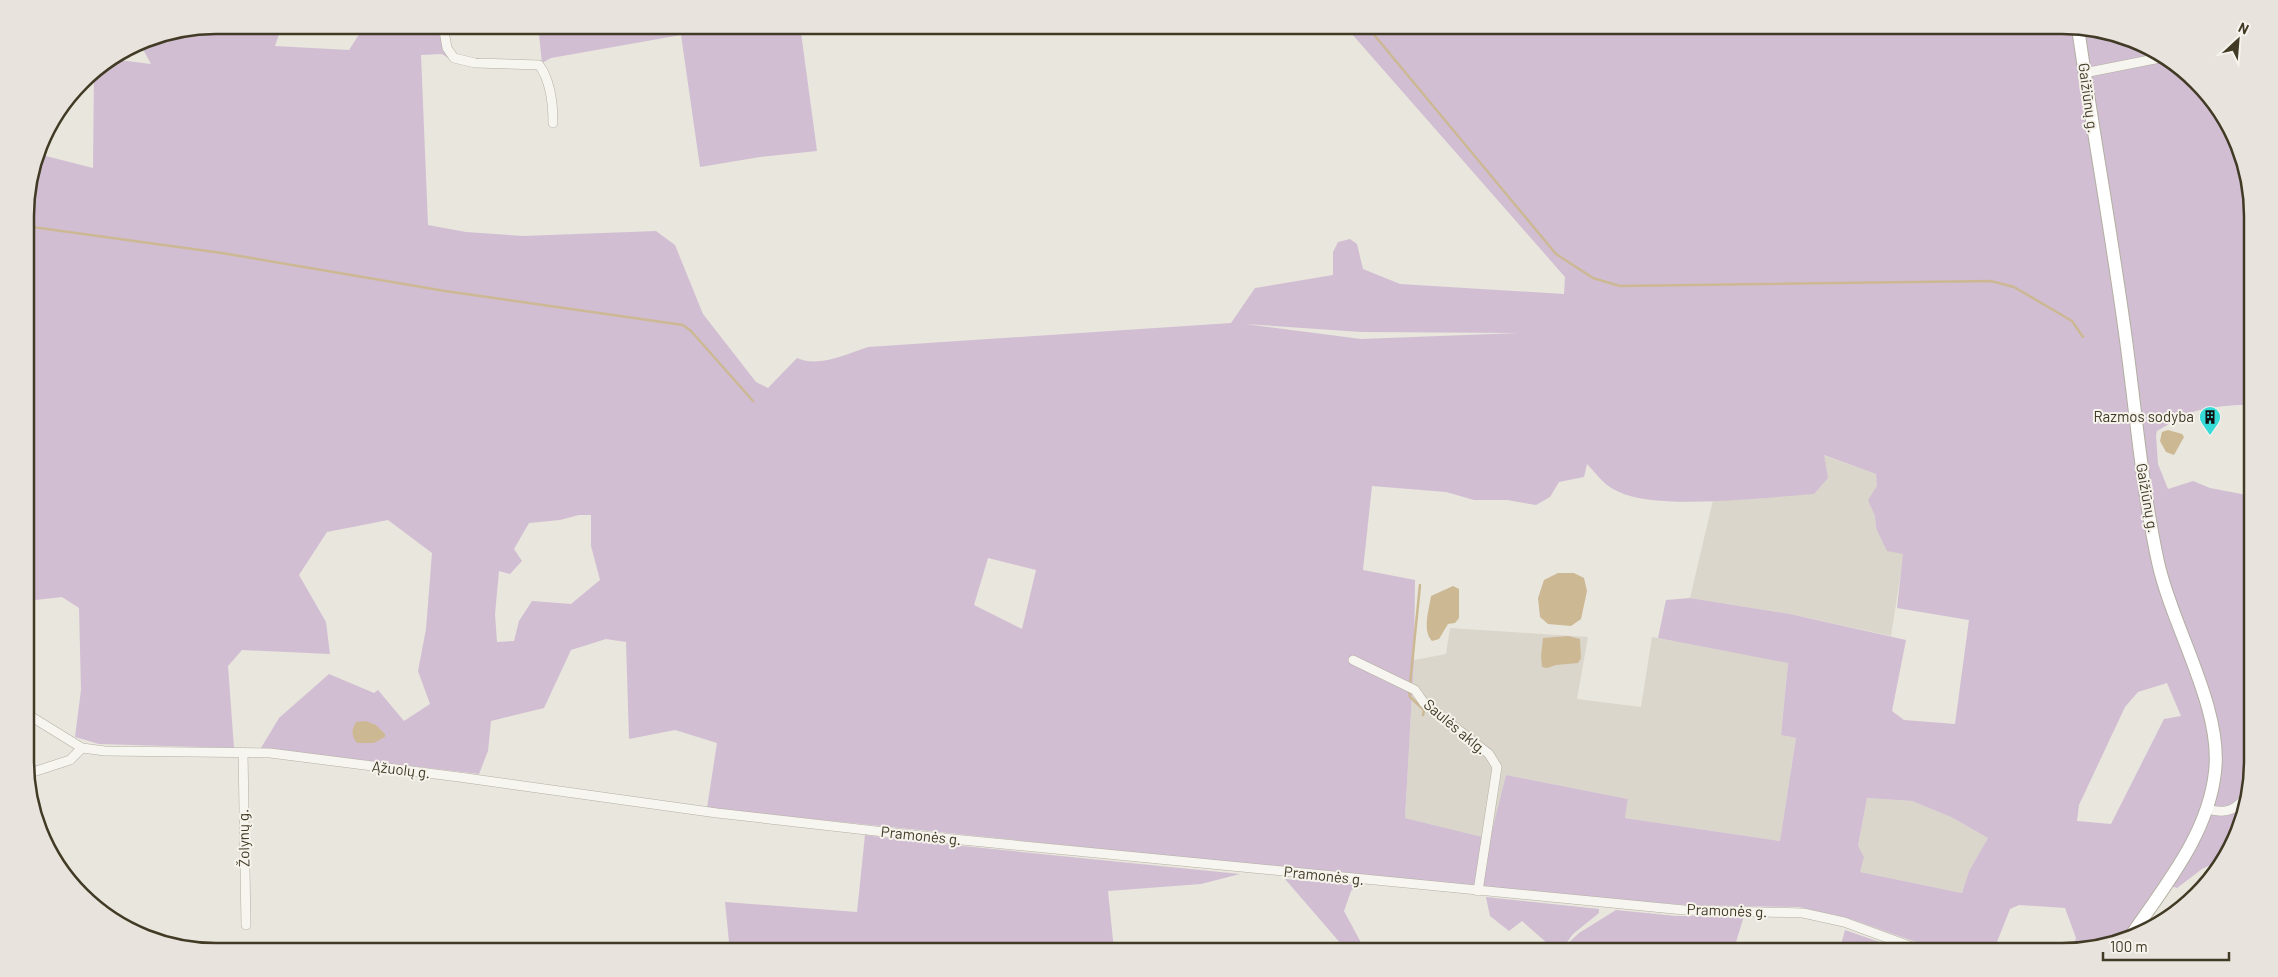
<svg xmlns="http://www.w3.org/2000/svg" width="2278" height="977" viewBox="0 0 2278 977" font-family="Barlow,sans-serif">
<rect width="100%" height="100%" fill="#e9e6dd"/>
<g fill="#dbd6cb">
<polygon points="1823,455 1876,474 1877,486 1869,500 1875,516 1876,528 1904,553 1891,636 1790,614 1690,598 1713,500 1766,498"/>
<polygon points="1450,628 1588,637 1577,699 1641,707 1652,637 1788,662 1781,735 1796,738 1780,841 1625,818 1628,799 1506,775 1491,840 1405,818 1414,660 1446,654"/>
<polygon points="1867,798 1912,801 1951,817 1988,838 1969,871 1962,893 1860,872 1858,846"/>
</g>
<g fill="#d1bed3" fill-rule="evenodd">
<path d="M216,25H282L275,46L349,50L360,33L346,25H444L454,58H448L442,54L421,55L428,225L466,232L523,236L656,231L675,245L703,314L756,382L768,388L797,358C819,368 846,354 868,347L1231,323L1255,288L1333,275V252L1338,242L1350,239L1357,244L1363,269L1400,284L1564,294L1565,277L1344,25H1758V32L1810,31L1895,25H2062L2074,27L2093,166L2121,336L2134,358L2133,341L2102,167L2084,29L2135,39L2179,65L2214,100L2239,143L2251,191L2252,406C2241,403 2205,408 2193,412C2181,415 2168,425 2157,431L2156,435L2158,464L2168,489L2193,481L2210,488L2252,496L2253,762L2239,834L2225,858L2202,869L2177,888L2171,886L2177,856L2119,943L2071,952L2076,938L2065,908L2019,905L2010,909L1993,952H1944L1848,918L1799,907L1686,905L1634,901L1207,860L707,808L717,743L675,730L629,739L626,642L606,639L571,650L544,708L491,721L488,751L479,774L261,748L279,718L329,674L374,693L378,690L404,721L430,704L418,671L426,629L432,553L388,520L327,532L299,575L326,622L330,654L242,650L228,666L234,748L99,744L75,737L81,690L79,608L62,597L26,601L25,203L38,154L93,168L94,70L111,59L151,64L139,42L143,39ZM1245,324L1361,332L1519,333L1361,339ZM1824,455L1876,474L1877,486L1868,500L1875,516L1876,528L1887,551L1903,554L1897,608L1969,620L1955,724L1904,720L1892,711L1906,640L1790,614L1690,598L1666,600L1658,638L1788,663L1781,735L1796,738L1780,841L1625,818L1628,799L1506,775L1490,839L1405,818L1414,660L1415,580L1363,570L1372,486L1446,492L1474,500H1507L1536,505L1550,497L1559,482L1584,477L1587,464C1595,472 1604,485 1615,490C1653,512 1768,497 1814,494L1828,478ZM579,515H591V546L600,580L571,604L532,601L519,621L514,641L497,642L495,614L499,571L510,574L522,561L514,549L529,523L560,520ZM988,558L1036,570L1022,629L974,605ZM2167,683L2181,716L2164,719L2111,824L2077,821L2079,805L2125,707L2138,692ZM1867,798L1912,801L1951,817L1988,838L1969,871L1962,893L1860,872L1864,857L1858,846Z"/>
<polygon points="538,25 800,25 817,151 760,157 700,167 681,35 551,58 542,63"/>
<polygon points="865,835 903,840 1240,874 1201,884 1108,891 1114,950 1125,952 730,952 725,902 857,912"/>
<polygon points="1285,879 1357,885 1351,891 1344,911 1366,952 1348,952"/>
<polygon points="1486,897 1599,909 1599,913 1573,934 1562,949 1579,933 1616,910 1676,916 1744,916 1733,952 1557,952 1522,921 1509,931 1490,916"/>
<polygon points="1845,930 1908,952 1839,952"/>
</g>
<g fill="#cdb894">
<polygon points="2168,430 2182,434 2184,437 2174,455 2166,452 2160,441 2162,432"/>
<polygon points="1558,573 1574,573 1584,578 1587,591 1581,619 1571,626 1548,624 1540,617 1538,598 1544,580"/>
<path d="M1453,586L1459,589V618L1455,623L1448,624L1439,639L1432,641C1422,630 1429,610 1431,596Z"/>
<polygon points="1568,636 1580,639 1581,658 1578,663 1556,665 1547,668 1542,667 1541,656 1543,638"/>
<path d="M366,721L376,725L385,734V737L374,743H357C351,735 351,731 356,722Z"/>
</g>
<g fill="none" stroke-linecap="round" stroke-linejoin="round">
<g stroke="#cdb894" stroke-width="2.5">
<polyline points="1366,25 1556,254 1593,278 1620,286 1991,281 2014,287 2072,321 2083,337"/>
<polyline points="25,226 222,253 445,291 683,325 691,331 753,401"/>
<polyline points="1410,684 1420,585"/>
<polyline points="1409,692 1410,697 1424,710 1423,715"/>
</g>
<g stroke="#b3afa2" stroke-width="10">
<g id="street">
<path d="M443,25L447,48L454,58L475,63L539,65C551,81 553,104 553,123"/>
<polyline points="2084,73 2165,57"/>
<polyline points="1353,660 1415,690 1424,703 1489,754 1497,767 1478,891"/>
<polyline points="27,714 82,748 105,751 270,753 459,777 717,813 911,835 1684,910 1803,913 1844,922 1926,952"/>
<polyline points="243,752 246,925"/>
<polyline points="27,774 70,760 82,748"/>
<path d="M2207,809C2225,814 2236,811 2246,796"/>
</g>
</g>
<g stroke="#b3afa2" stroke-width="14">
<path id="secondary" d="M2078,28C2093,132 2112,236 2126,340C2136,414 2142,488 2158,562C2172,627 2223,708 2215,772C2208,836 2162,889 2128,940"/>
</g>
<use href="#street" stroke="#f7f5f0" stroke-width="9"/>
<use href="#secondary" stroke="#fff" stroke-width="12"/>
</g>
<defs>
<g id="building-pin" transform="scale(1.125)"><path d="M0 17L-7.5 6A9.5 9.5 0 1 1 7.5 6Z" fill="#35dbd6" stroke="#f6f3ed"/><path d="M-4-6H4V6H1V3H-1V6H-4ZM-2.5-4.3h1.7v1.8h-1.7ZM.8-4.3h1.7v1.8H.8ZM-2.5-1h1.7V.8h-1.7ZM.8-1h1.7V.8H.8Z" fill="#111"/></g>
</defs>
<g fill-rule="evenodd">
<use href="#building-pin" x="2210" y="417"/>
</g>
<g text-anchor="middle" stroke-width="4" stroke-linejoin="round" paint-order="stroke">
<g font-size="15" fill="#413a25" stroke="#f6f3ed">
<text transform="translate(2088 98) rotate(82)" y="5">Gaižiūnų g.</text>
<text transform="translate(2147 498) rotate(80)" y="5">Gaižiūnų g.</text>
<text transform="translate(1455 727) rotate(40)" y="5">Saulės aklg.</text>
<text transform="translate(401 770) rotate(7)" y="5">Ąžuolų g.</text>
<text transform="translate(921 836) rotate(6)" y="5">Pramonės g.</text>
<text transform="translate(244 838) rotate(-91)" y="5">Žolynų g.</text>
<text transform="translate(1324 876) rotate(6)" y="5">Pramonės g.</text>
<text transform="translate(1727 911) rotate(2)" y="5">Pramonės g.</text>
</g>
<g font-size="15" fill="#413a25" stroke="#f6f3ed" text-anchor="end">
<text x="2194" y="422">Razmos sodyba</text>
</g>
</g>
<path d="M0 0H2278V977H0ZM216 34H2062A182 182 0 0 1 2244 216V761A182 182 0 0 1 2062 943H216A182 182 0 0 1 34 761V216A182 182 0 0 1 216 34Z" fill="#e8e4dd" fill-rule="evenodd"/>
<path fill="none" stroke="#413a25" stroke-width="2.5" d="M216 34H2062A182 182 0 0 1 2244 216V761A182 182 0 0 1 2062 943H216A182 182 0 0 1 34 761V216A182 182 0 0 1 216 34Z"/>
<g transform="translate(2238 40) rotate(26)" stroke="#f6f3ed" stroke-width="4" paint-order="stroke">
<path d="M0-4L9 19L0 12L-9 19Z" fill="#413a25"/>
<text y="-8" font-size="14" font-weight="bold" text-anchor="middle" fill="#413a25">N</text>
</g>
<path d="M2103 952v8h126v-8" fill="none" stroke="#413a25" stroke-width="2.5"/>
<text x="2110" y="952" font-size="15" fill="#413a25" stroke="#f6f3ed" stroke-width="4" paint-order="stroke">100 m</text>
</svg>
